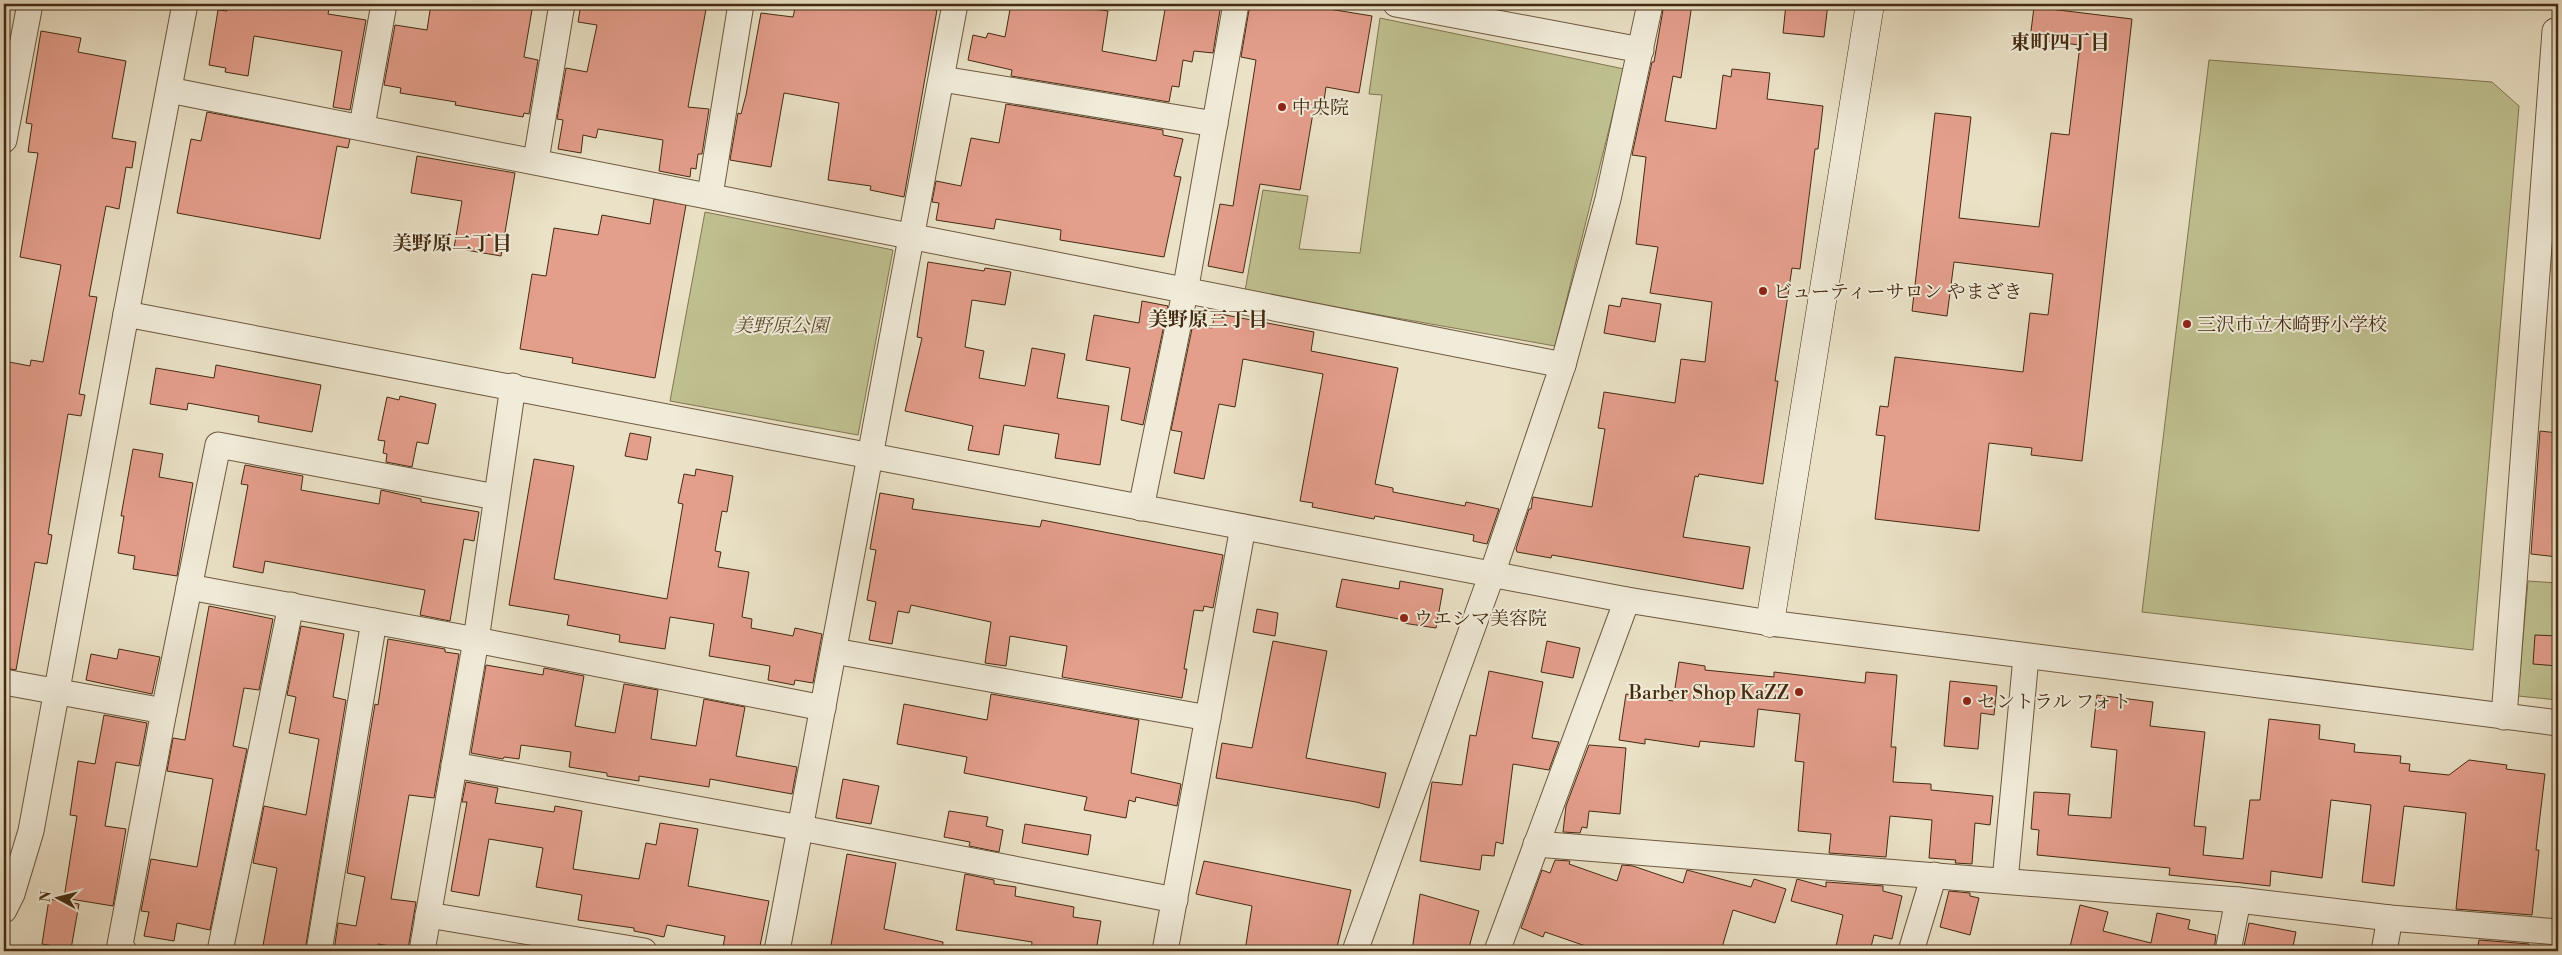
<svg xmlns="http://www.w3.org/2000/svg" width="2562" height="955" viewBox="0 0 2562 955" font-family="'Libre Bodoni','Noto Serif JP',serif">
<rect width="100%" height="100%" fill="#eae1c6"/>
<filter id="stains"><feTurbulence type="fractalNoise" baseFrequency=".004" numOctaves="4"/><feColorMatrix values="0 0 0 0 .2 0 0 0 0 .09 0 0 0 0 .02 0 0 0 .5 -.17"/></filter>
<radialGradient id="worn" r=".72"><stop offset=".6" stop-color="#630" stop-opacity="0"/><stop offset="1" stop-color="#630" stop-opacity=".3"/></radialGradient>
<g fill="#bfc090" stroke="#827650">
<polygon points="1380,18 1624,69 1555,346 1245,291 1263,190 1308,196 1299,249 1360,253 1382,95 1369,94"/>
<polygon points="2209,60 2492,82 2519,106 2473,650 2142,612"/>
<polygon points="705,212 893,250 858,435 670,401"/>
<polygon points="2528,581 2558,583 2558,700 2518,696"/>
</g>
<g fill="#e49e8c" stroke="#452b11">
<polygon points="228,4 330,4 328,14 366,20 350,110 333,107 342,51 254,36 248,76 225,72 226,68 209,65 218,10 227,11"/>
<polygon points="431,4 533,4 524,57 538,60 529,114 524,113 523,117 455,105 456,102 400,93 401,88 384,85 395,25 427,30"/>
<polygon points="581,4 707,4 688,107 709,109 702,154 698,154 696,169 691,168 690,177 659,171 663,140 598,129 596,138 583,135 581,153 558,149 563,120 557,119 566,68 587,72 597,25 578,22"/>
<polygon points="796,4 901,4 937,10 904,197 870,190 871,186 828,180 839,103 823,100 784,93 771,167 730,160 738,113 741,114 746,95 761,13 793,17"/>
<polygon points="1011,4 1059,4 1108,11 1102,51 1156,61 1166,4 1221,4 1213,53 1194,51 1192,62 1183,60 1179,87 1172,86 1169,102 1011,76 1012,70 968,60 973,35 986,38 988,33 1005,37"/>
<polygon points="1250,4 1298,4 1372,16 1359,93 1326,87 1322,114 1313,113 1300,190 1260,184 1243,273 1208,266 1220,204 1233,206 1256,60 1241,57"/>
<polygon points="1664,4 1692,4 1681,78 1673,76 1665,121 1716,129 1723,75 1731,77 1732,69 1770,73 1767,99 1823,106 1818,149 1815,149 1800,269 1792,268 1775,381 1778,381 1763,484 1699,474 1698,477 1695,476 1683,537 1750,547 1743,589 1552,555 1551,558 1517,552 1516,549 1529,509 1531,509 1533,497 1592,507 1605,429 1598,428 1604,392 1675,403 1681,359 1705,362 1712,302 1650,293 1658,247 1636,244 1646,157 1632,155 1652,62 1654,62"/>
<polygon points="1786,4 1828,4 1824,37 1783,33"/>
<polygon points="2034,7 2132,19 2082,461 2031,455 2032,448 1989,443 1979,531 1875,519 1885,436 1876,435 1880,406 1888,407 1895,357 2023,372 2030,313 2048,315 2053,274 1954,262 1947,316 1912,311 1935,113 1971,117 1959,218 2039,227 2051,133 2069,135 2080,45 2030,39"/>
<polygon points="41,31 81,38 78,52 126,61 112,138 136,142 132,168 126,167 119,209 106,206 89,296 97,297 79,394 85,395 81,416 68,414 48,534 52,535 47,564 35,562 16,670 4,668 4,361 30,366 31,360 43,362 61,265 20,257 38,153 28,152 32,124 26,123"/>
<polygon points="1006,104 1163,130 1163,135 1183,139 1174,176 1181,177 1164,257 1060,240 1061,230 996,219 994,229 936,220 939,203 932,202 936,181 961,186 971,138 999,143"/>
<polygon points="207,112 350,139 348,148 337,146 320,239 177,213 191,139 201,141"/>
<polygon points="417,156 515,173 501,256 454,248 462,201 411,193"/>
<polygon points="654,199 686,205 655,378 572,363 573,358 520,349 532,274 546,276 554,228 598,235 602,215 650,224"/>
<polygon points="928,262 984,271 985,268 1011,272 1005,305 972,300 965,347 984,351 979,378 1025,386 1032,348 1065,354 1057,398 1109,406 1100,465 1055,458 1059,434 1004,425 999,455 968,450 973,426 905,411 922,338 917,337"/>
<polygon points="1622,298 1661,304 1655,342 1604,333 1609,305 1620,307"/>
<polygon points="1142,301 1168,306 1143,425 1121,420 1130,368 1086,360 1094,315 1139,323"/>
<polygon points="1215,313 1314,332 1311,351 1398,368 1375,484 1393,488 1393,492 1465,506 1466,502 1499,509 1487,544 1473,541 1474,535 1375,516 1374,519 1312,507 1313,503 1300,501 1323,374 1243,359 1235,407 1219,404 1204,479 1174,473 1182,432 1171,430 1193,324 1212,328"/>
<polygon points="216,365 321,385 312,432 258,422 259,416 188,403 187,410 150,404 156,368 214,378"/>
<polygon points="400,396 436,404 428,444 417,442 412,467 386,462 387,454 383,453 385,441 378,440 387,397 399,400"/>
<polygon points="2540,431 2558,433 2558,557 2531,554"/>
<polygon points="630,433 651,437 647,460 625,456"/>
<polygon points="133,449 163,454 159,477 193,483 177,576 133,569 135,556 118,553 124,516 121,516"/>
<polygon points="534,459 574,466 554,579 667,599 683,504 678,503 684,474 695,476 696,469 733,476 727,512 722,511 715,551 721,552 718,567 749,572 742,617 752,619 751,628 793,636 795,628 822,634 813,683 795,680 794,685 768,680 770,666 709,656 714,624 670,617 665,649 619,642 620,635 567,625 569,615 509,605"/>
<polygon points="245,465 303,476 301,490 379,504 381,490 421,499 421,502 479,512 474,541 464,539 450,621 420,615 425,590 265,561 263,573 233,567 248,485 241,484"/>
<polygon points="880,493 914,499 912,509 1040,527 1042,520 1223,555 1213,608 1204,606 1203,611 1194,610 1184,669 1187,669 1182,698 1062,677 1067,646 1010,636 1006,666 985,663 991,622 911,605 909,613 898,611 892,644 869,640 876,602 867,600 876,550 870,549"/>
<polygon points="1342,579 1399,589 1400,581 1443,589 1436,628 1403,623 1404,620 1336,607"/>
<polygon points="209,606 273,619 259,690 244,688 233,746 247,749 210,930 177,923 174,941 144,936 149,912 141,911 151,859 197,867 213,779 167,771 173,738 185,740"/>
<polygon points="1257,609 1278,613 1275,636 1253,632"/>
<polygon points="301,626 344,634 333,697 346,700 305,951 262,951 277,868 253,863 264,806 306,815 319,739 289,733 296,697 287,695"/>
<polygon points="2535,635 2558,636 2558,666 2533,664"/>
<polygon points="388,639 445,649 445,652 459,654 434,798 409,795 391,899 416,902 408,949 378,944 377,951 334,951 338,923 356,926 365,877 347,873 375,704 378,705"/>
<polygon points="1273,641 1327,651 1306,758 1386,773 1379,808 1356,802 1216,778 1222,743 1252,748"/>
<polygon points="1547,641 1580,648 1573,678 1541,672"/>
<polygon points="119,649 160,657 152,694 86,680 91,654 117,659"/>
<polygon points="1679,662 1705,666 1705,670 1774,677 1774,672 1865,683 1866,672 1897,675 1891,747 1896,747 1893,782 1931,784 1931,790 1993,796 1990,825 1975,823 1972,864 1955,863 1956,860 1929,858 1932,820 1890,816 1886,857 1829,853 1831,834 1798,831 1804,762 1795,761 1800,714 1758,709 1754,747 1700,741 1699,747 1645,739 1645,744 1619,740 1626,694 1673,701"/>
<polygon points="486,665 543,675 544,668 584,676 575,726 615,733 624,684 658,690 651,739 696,746 704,699 745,707 736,756 797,767 792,794 710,779 709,787 639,776 639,781 607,776 607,773 569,767 571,752 521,745 519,759 504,757 503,759 471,753"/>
<polygon points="1489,671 1543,682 1532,738 1559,742 1549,770 1513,764 1503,844 1496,842 1494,856 1482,855 1480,870 1420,861 1432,782 1462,785 1470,735 1476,736"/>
<polygon points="1950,681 1997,686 1994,715 1981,713 1978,749 1944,746"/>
<polygon points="991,694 1139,720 1131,773 1181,784 1177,806 1136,797 1135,802 1129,800 1126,818 1084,810 1087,797 964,773 967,757 897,744 904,704 987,720"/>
<polygon points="2097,695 2153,702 2150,726 2205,732 2194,826 2206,827 2203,855 2243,859 2250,800 2260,800 2269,719 2320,725 2319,739 2355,744 2354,752 2401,756 2400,763 2410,764 2409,771 2449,775 2469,760 2507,765 2506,769 2545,774 2536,850 2539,850 2532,915 2456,909 2466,813 2404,806 2394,886 2362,882 2371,805 2331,800 2322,878 2271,871 2270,886 2169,875 2170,868 2037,855 2039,830 2031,829 2034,792 2070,794 2068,815 2111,818 2117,750 2091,747"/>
<polygon points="104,715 147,723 139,766 116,762 105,826 126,829 113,906 64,898 77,816 70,815 78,761 95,764"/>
<polygon points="1589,745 1626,748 1620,814 1589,811 1587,828 1582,827 1580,833 1563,832 1566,806"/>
<polygon points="843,779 879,786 871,824 836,818"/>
<polygon points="466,782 498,788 495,803 554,812 555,806 582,811 573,869 639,879 646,843 656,845 660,823 698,829 688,886 769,901 759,951 723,947 725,936 667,925 664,937 634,931 634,928 578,920 582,895 536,887 543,848 489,839 479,896 451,891 467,802 462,802"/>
<polygon points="949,811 988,817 986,826 1003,830 999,852 969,846 970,842 944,837"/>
<polygon points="1025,824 1091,835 1088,855 1022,843"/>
<polygon points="847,854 896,863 884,929 943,942 942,951 830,951"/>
<polygon points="1555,860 1570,861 1569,864 1617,881 1622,865 1633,866 1683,883 1687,870 1751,887 1754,879 1786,889 1775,923 1733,910 1721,951 1600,951 1545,932 1543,937 1521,928 1542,870 1550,873"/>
<polygon points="1204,861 1351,890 1336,951 1245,951 1252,906 1196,894"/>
<polygon points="965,874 994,880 994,884 1016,887 1015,896 1074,907 1073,917 1101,921 1096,951 1031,951 1032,942 956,930"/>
<polygon points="1797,879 1826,887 1826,882 1883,886 1883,891 1902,896 1892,939 1874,935 1870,951 1835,951 1843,915 1791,901"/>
<polygon points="1949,891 1970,893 1970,896 1979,898 1970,935 1940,927"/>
<polygon points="1420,894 1479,911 1468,951 1412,951"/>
<polygon points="49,899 79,904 71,949 42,944"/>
<polygon points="2080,905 2108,912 2103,931 2151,943 2157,913 2190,920 2188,929 2216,935 2214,951 2069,951"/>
<polygon points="2249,923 2296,932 2292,951 2243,951"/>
<polygon points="2479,940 2529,944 2528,951 2477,951"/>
</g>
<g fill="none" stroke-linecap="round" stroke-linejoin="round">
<g stroke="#6e583e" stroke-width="27">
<g id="street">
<polyline points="1396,4 1641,50"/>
<polyline points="942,79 1215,124"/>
<path d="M169,90C635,178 1098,275 1563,365"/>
<polyline points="362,126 384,4"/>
<polyline points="4,140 30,4"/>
<polyline points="536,160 562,4"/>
<polyline points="710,195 741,4"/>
<polyline points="126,314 185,4"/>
<polyline points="1141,508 1185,292 1236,4"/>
<polyline points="189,587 476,640 823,708"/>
<polyline points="834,651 1208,718"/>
<polyline points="4,682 164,711"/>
<polyline points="2504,717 2555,31"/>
<polyline points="454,765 801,828 1175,900"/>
<polyline points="1536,844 2238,900 2390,918 2558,932"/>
<polyline points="2005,881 2026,657"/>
<polyline points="4,910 12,894 31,831 126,314 1627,600 1770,623 2558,723"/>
<polyline points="428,915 644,951"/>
<polyline points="124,951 119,950 164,711 218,445 496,497"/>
<polyline points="220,951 291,605"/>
<polyline points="319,951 374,621"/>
<polyline points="422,951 476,640 513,386"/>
<polyline points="777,951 955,4"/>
<polyline points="1165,951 1243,527"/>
<polyline points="1355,951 1492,574 1563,365 1608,199 1650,4"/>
<polyline points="1497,951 1627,600"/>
<polyline points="1911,951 1934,875"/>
<polyline points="2228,951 2238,900"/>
<polyline points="2384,951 2390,918"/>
</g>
</g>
<g stroke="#452b11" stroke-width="29">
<polyline id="secondary" points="1770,623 1870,4"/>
</g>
<use href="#street" stroke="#f1ecda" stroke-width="25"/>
<use href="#secondary" stroke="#f1ecda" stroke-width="28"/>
</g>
<g fill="#8f2418" stroke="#f1ecda" stroke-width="2">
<circle cx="1282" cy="107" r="5"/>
<circle cx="1763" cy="291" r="5"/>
<circle cx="2187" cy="324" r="5"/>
<circle cx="1404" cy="618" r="5"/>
<circle cx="1799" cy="692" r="5"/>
<circle cx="1967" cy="701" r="5"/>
</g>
<g text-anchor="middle" stroke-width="4" stroke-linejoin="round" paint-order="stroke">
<g font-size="19" fill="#452b11" stroke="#f1ecda" text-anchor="start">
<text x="1292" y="114">中央院</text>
<text x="1773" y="298">ビューティーサロン やまざき</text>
<text x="2197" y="331">三沢市立木崎野小学校</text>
<text x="1414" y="625">ウエシマ美容院</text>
<text x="1789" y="699" text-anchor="end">Barber Shop KaZZ</text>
<text x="1977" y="708">セントラル フォト</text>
</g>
<g font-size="19" font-style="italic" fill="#5d492a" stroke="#f1ecda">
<text x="781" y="332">美野原公園</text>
</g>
<g font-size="20" font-weight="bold" fill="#452b11" stroke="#f1ecda">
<text x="2060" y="49">東町四丁目</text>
<text x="452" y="250">美野原二丁目</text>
<text x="1208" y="326">美野原三丁目</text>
</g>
</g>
<rect width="2562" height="955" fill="none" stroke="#eae1c6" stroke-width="20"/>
<rect x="5" y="5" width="2552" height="945" fill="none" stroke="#452b11" stroke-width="2.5"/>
<rect x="10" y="10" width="2542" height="935" fill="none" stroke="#452b11"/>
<g transform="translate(58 898) rotate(277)" stroke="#f1ecda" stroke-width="4" paint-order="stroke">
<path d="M0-4L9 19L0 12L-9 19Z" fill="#452b11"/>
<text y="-8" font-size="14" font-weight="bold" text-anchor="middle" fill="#452b11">N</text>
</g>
<rect width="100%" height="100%" filter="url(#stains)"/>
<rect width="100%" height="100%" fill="url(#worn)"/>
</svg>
